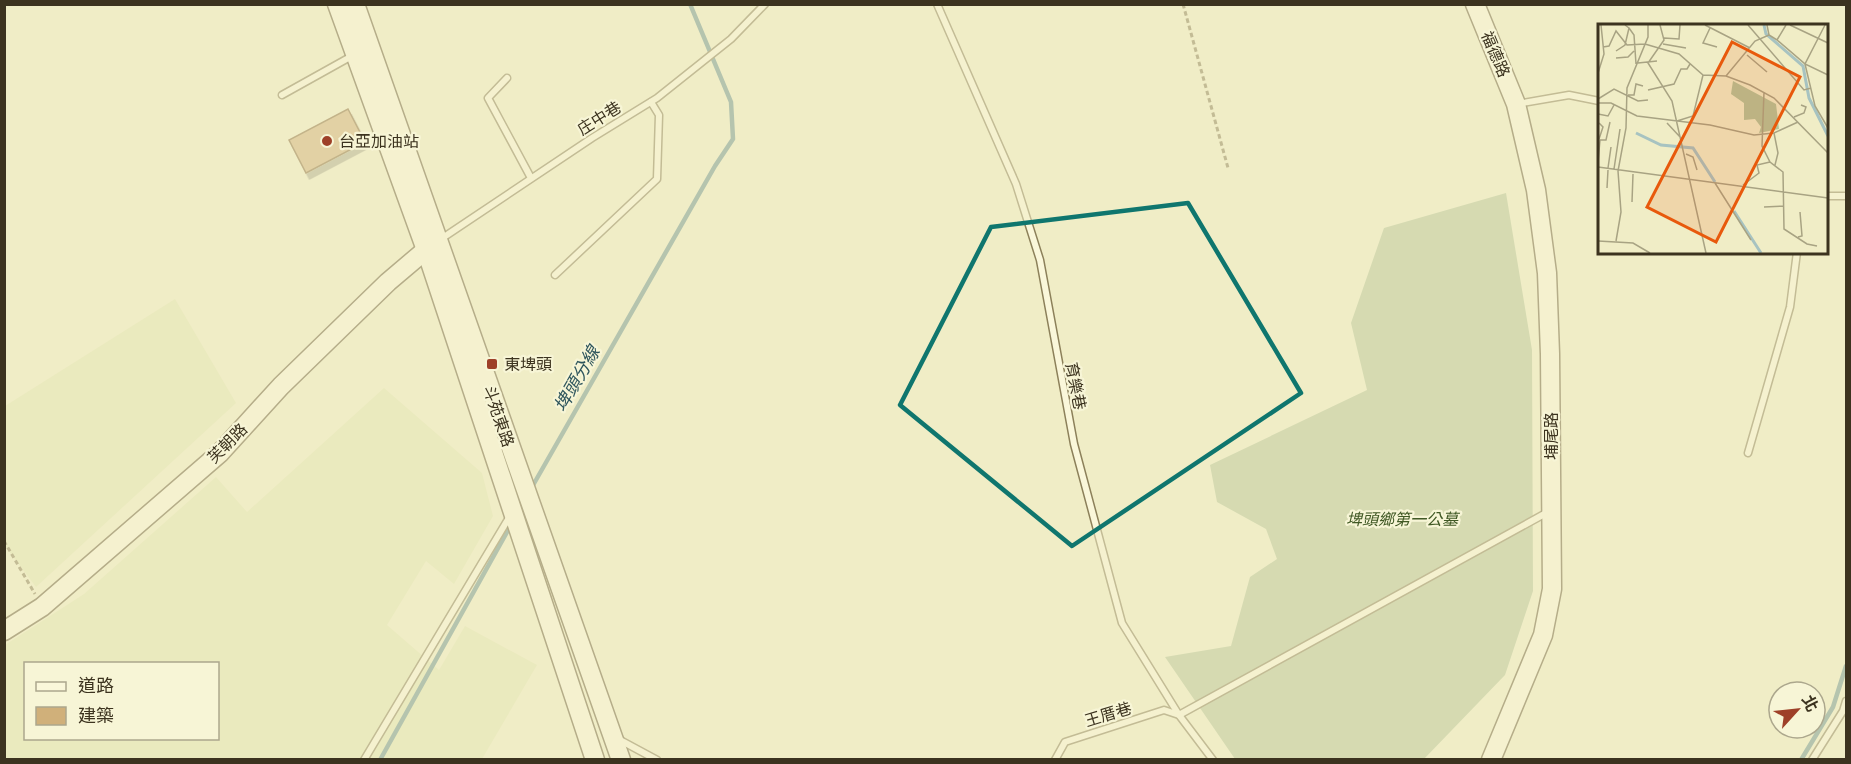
<svg xmlns="http://www.w3.org/2000/svg" width="1851" height="764" viewBox="0 0 1851 764" font-family="'IBM Plex Serif','Noto Sans TC',serif">
<defs>
<filter id="shadow"><feDropShadow dx="3.5" dy="6" stdDeviation="0" flood-color="#0004"/></filter>
</defs>
<rect width="100%" height="100%" fill="#f0edc6"/>
<g fill="#e3e6b3" fill-rule="evenodd">
<polygon points="175,299 236,403 36,587 5,546 5,406"/>
<path d="M384,388L482,473L493,516L454,584L426,561L387,625L439,670L465,626L537,665L482,759L5,760V645L84,594L216,477L247,512ZM26,664H218V738H26Z"/>
</g>
<polygon fill="#b5c498" points="1506,193 1532,350 1533,591 1505,675 1424,759 1235,759 1165,657 1231,646 1250,577 1277,559 1266,529 1217,502 1210,465 1367,390 1351,323 1384,228"/>
<g fill="none" stroke-linecap="round" stroke-linejoin="round">
<g stroke="#6d9391" stroke-width="4.5">
<polyline points="532,487 715,166 733,139 731,102 690,4"/>
<polyline points="380,760 512,523"/>
<polyline points="1801,760 1833,707 1846,666"/>
</g>
</g>
<polygon fill="#d0b07a" stroke="#8c6e3f" stroke-width="1.5" filter="url(#shadow)" points="348,109 365,142 306,173 289,140"/>
<g fill="none" stroke-linecap="round" stroke-linejoin="round">
<g stroke="#8c805a" stroke-width="9">
<g id="lane">
<polyline points="937,4 1016,184 1040,260 1074,444 1122,623 1179,715 1213,760"/>
<polyline points="507,78 488,98 531,178"/>
<polyline points="282,95 352,56"/>
<polyline points="1517,104 1569,95 1599,101"/>
<polyline points="1826,196 1846,196"/>
<polyline points="441,239 592,138 657,98 731,39 765,4"/>
<polyline points="555,275 657,179 659,115 651,102"/>
<polyline points="1748,453 1790,307 1797,252"/>
<polyline points="618,739 657,760"/>
<polyline points="364,760 510,516"/>
<polyline points="1055,760 1065,742 1164,710 1179,715 1548,512"/>
<polyline points="1812,760 1843,711 1846,701"/>
</g>
</g>
<g stroke="#6e603e" stroke-width="21">
<g id="secondary">
<polyline points="337,4 426,250 595,760"/>
<polyline points="355,4 621,760"/>
<polyline points="1475,4 1516,104 1536,190 1547,273 1550,354 1552,589 1543,635 1491,760"/>
<polyline points="4,631 42,607 220,453 281,386 388,282 434,243"/>
</g>
</g>
<g stroke="#8c805a" stroke-width="3" stroke-dasharray="4.5 3" stroke-linecap="butt">
<polyline points="1183,4 1228,168"/>
<polyline points="4,541 35,594"/>
</g>
<use href="#lane" stroke="#faf7da" stroke-width="6"/>
<use href="#secondary" stroke="#faf7da" stroke-width="18"/>
</g>
<path d="M0 0H1851V764H0ZM1188,203L1301,393L1072,546L900,405L991,227Z" fill="#f0edc6" fill-opacity=".55" fill-rule="evenodd"/>
<path fill="none" stroke="#0f766e" stroke-width="4.5" stroke-linejoin="round" d="M1188,203L1301,393L1072,546L900,405L991,227Z"/>
<g fill="#9e4028" stroke="#f7f5d6" stroke-width="2">
<circle cx="327" cy="141" r="6"/>
<rect x="486" y="358" width="12" height="12" rx="3"/>
</g>
<g text-anchor="middle" stroke-width="4.5" stroke-linejoin="round" paint-order="stroke">
<g font-size="16" fill="#3c331f" stroke="#f7f5d6">
<text transform="translate(1496 54) rotate(67)" y="6">福德路</text>
<text transform="translate(599 118) rotate(-32)" y="6">庄中巷</text>
<text transform="translate(1076 386) rotate(79)" y="6">育樂巷</text>
<text transform="translate(499 416) rotate(71)" y="6">斗苑東路</text>
<text transform="translate(1551 436) rotate(-90)" y="6">埔尾路</text>
<text transform="translate(227 443) rotate(-45)" y="6">芙朝路</text>
<text transform="translate(1108 714) rotate(-17)" y="6">王厝巷</text>
</g>
<g font-size="16" fill="#3c331f" stroke="#f7f5d6" text-anchor="start">
<text x="339" y="147">台亞加油站</text>
<text x="504" y="370">東埤頭</text>
</g>
<g font-size="16" font-style="italic" fill="#415925" stroke="#f7f5d6">
<text x="1402" y="525">埤頭鄉第一公墓</text>
</g>
<g font-size="18" font-style="italic" fill="#2e555c" stroke="#f7f5d6">
<text transform="translate(577 379) rotate(-60)" y="6">埤頭分線</text>
</g>
</g>
<g transform="translate(1598 24)">
<rect width="230" height="230" fill="#f0edc6"/>
<path d="M135,57L178,80L181,105L161,109L163,103L157,95L146,96V79L133,70Z" fill="#b5c498"/>
<path fill="none" stroke="#a7c3c1" stroke-width="3" d="M166,1L168,10L205,42L211,74L230,112M38,109L63,121L95,124L117,158M136,187L163,229"/>
<path fill="none" stroke="#a8a383" stroke-width="1.5" d="M62,1L66,16L50,39L74,77L108,229M107,1L152,24M150,1L206,66L213,64M169,1L171,11L179,16L188,1M192,1L230,19M227,1L207,40L230,51M31,4L36,11L38,40M112,4L105,19L119,23M66,14L81,15L82,1M179,16L207,40L217,82L230,104M65,20L88,24M5,23L11,22L18,7L29,21L47,20L81,30L105,51L128,52L152,61L176,74L230,129M18,27L27,21L31,4L27,1M149,31L169,48M18,34L30,33L36,27M40,39L59,37M0,49L6,30L3,1M128,52L157,17L171,11M50,66L76,60L83,45H89L92,40M166,68L164,122L172,138L185,148L186,205L209,220L219,222M30,71H36L38,60L45,62M0,75L16,65L40,77L50,76M0,79H13L39,92L112,101L156,111L176,109L200,98M0,90L10,92L16,81M196,93L206,89L208,83L203,81M79,97L95,92L105,51M69,99L83,114M176,109L180,129L177,141M1,115L5,103L1,99M88,130L95,133L99,146M0,138L2,116H8L12,98M0,143L230,174M10,144L13,123M16,145L22,105M117,159L153,216M145,161L161,149L159,141L172,138M9,164L10,146M34,178L35,150M166,183L185,182M200,213L204,212L202,188M0,217L35,219L52,229M18,217L23,188L20,147L28,104L29,64L50,13V1"/>
<path fill="#e8590c" fill-opacity="0.15" stroke="#e8590c" stroke-width="3" d="M134,18L202,53L118,218L49,183Z"/>
<rect width="230" height="230" fill="none" stroke="#3c331f" stroke-width="3"/>
</g>
<rect width="1851" height="764" fill="none" stroke="#3c331f" stroke-width="12"/>
<rect x="24" y="662" width="195" height="78" fill="#f7f5d6" stroke="#aca78d" stroke-width="1.5"/>
<rect x="36" y="682" width="30" height="9" fill="#faf7da" stroke="#aca78d" stroke-width="1.5"/>
<text x="78" y="692" font-size="18" fill="#3c331f">道路</text>
<rect x="36" y="707" width="30" height="18" fill="#d0b07a" stroke="#aca78d" stroke-width="1.5"/>
<text x="78" y="722" font-size="18" fill="#3c331f">建築</text>
<g transform="translate(1797 710) rotate(63)"><circle r="28" fill="#f7f5d6" stroke="#aca78d" stroke-width="1.5"/>
<path d="M0-4.5L10 22L0 15L-10 22Z" fill="#9e4028"/>
<text y="-9" font-size="16" font-weight="bold" text-anchor="middle" fill="#3c331f">北</text>
</g>
</svg>
